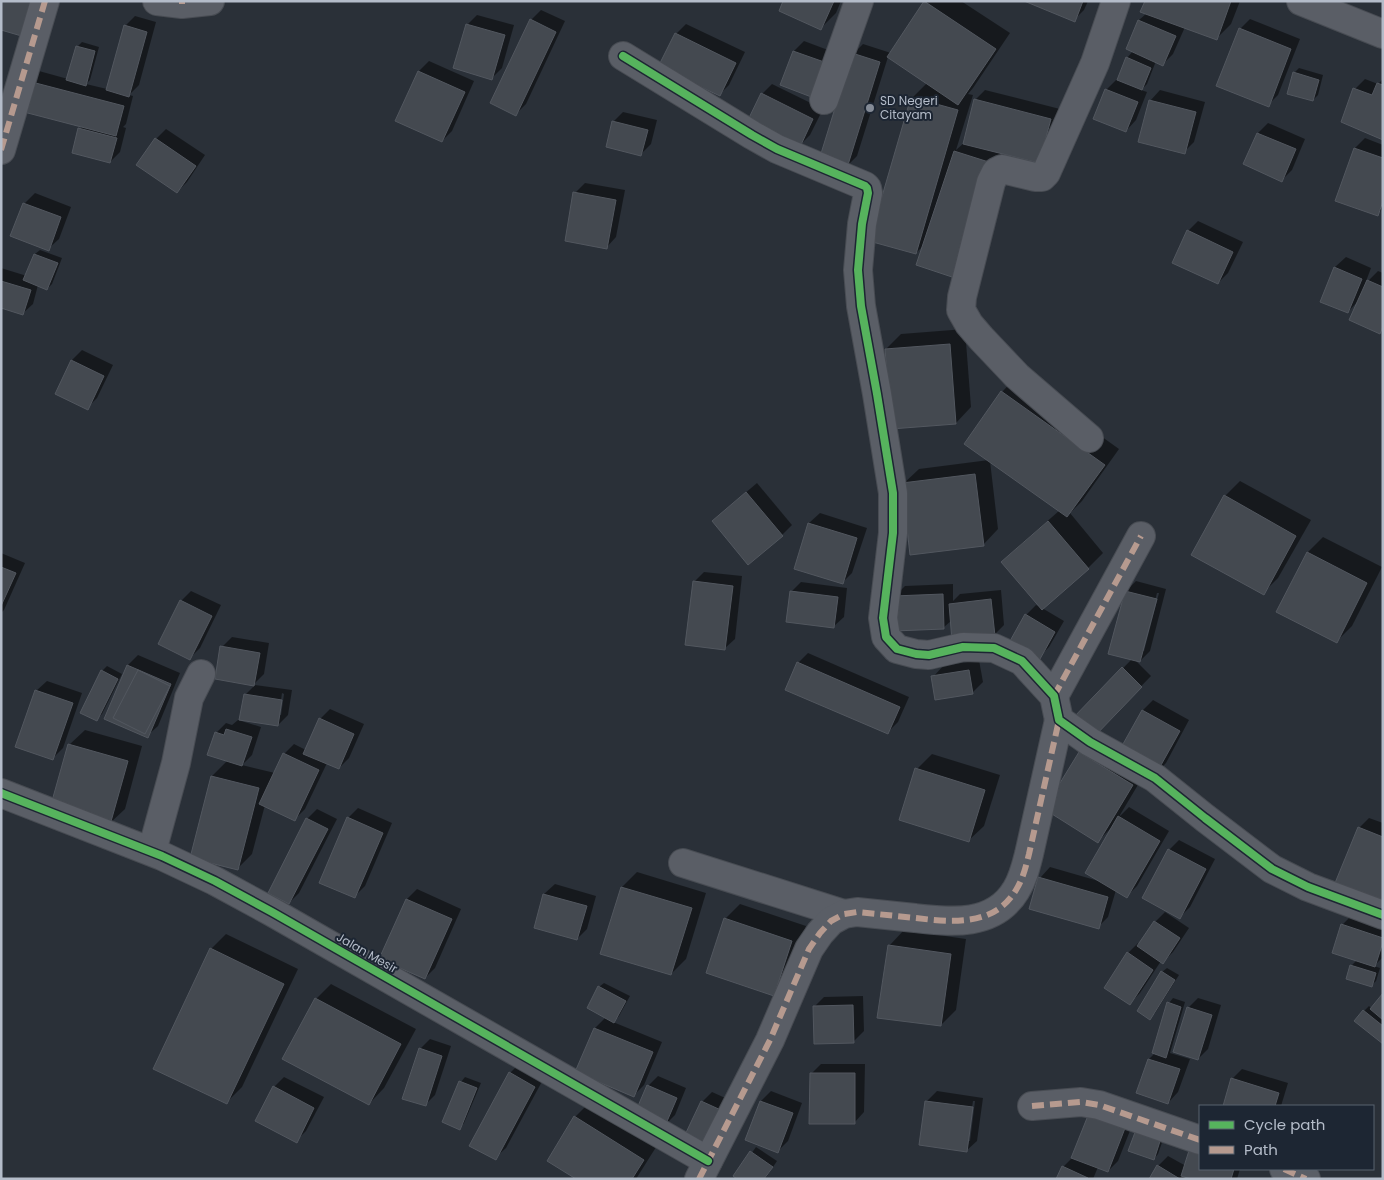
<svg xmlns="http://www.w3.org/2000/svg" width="1384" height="1180" viewBox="0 0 1384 1180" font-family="Poppins,sans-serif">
<rect width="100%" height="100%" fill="#2a3038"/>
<g fill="#0007" fill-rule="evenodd">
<polygon points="784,1 841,1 836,13 821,28"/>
<polygon points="926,1 961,1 1010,33 973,88 968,94 973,95 956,150 965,142 975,100 985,90 1060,109 1049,152 1008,154 973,262 925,244 916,253 912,98 927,83 888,57 857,156 846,167 853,54 863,44 891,53"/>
<polygon points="1027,1 1088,1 1084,10 1074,20"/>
<polygon points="1146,1 1240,1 1231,24 1216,39 1185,27 1173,54 1163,64 1156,61 1147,84 1141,90 1147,92 1136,120 1126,131 1106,90 1116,80 1118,81 1127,58 1133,51 1127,49 1139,20 1147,13"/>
<polygon points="541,10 565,21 526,104 516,114 531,20"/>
<polygon points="477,15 514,25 502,68 492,78 467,25"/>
<polygon points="135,16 156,22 139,85 129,95 133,96 126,124 123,127 126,128 120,152 110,162 80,129 82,126 29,82 39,71 68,79 77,47 82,42 99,47 90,80 86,84 107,89 125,26"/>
<polygon points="1250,19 1300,39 1278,95 1268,105 1240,29"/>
<polygon points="686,24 745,52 729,85 719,95 676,34"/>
<polygon points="804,41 836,53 814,96 782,84 794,51"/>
<polygon points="429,61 474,81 452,131 442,141 419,71"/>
<polygon points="1299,68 1323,75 1318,95 1313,100 1294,73"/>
<polygon points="1365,79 1378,84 1383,79 1383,139 1355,89"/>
<polygon points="772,84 823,109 810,135 800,145 762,94"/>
<polygon points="1160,90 1205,102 1194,142 1184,152 1150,101"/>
<polygon points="623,112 657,120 651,144 641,154 613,122"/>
<polygon points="1268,123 1305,139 1292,170 1282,180 1258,133"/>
<polygon points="166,129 205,155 187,182 177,192 156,139"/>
<polygon points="1365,138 1383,145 1383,209 1377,214 1355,148"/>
<polygon points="585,183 625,190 616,237 606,248 575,193"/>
<polygon points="35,193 71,207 59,239 48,249 12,235 25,203"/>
<polygon points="1198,221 1243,242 1228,273 1218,283 1188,231"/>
<polygon points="40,250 62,258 52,284 47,289 38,285 33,304 22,314 1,307 1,268 27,276 35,254"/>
<polygon points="1346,257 1371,268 1365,284 1378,271 1383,273 1383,329 1379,332 1359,300 1348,312 1322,301 1335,267"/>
<polygon points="965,329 971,407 956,423 886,349 901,334"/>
<polygon points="82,350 113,365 97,398 87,408 56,393 72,360"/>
<polygon points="1017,376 1119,449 1082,501 1070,513 1103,553 1088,568 1042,608 1064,621 1049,647 1039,657 1026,615 1036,605 1041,607 1003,562 1018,547 1060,510 990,461 998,529 983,545 903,484 919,469 989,460 966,443 1002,392"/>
<polygon points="1240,481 1311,520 1278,578 1263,593 1225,496"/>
<polygon points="757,483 792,525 782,535 748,563 724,511"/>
<polygon points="820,513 867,528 852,573 842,583 795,568 809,523"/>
<polygon points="1323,537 1382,567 1352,626 1337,641 1278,611 1308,552"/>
<polygon points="1,553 25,563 4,610 1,613"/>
<polygon points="704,572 742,576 735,639 724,649 694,582"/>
<path d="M1136,581L1166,589L1150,651L1140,661L1134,659L1151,676L1092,737L1073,719L1132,659L1126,591ZM1157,593H1159L1144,651H1142Z"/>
<polygon points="801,582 847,588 844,617 833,627 791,592"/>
<polygon points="953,584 953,601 960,594 1001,590 1004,625 994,635 952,620 943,628 895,596 905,586"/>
<polygon points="191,591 221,605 200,648 190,658 181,601"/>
<polygon points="232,637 269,643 264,674 254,684 222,647"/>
<polygon points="808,653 909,697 898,722 888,732 798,663"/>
<polygon points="138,655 180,673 158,726 147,736 105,718 128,665"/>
<polygon points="979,660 983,682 973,692 933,677 943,666"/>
<polygon points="107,666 122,674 102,714 97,719 102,671"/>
<polygon points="47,681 82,693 63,748 53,758 36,691"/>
<path d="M255,685L292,690L288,715L278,725L245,695ZM282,693L284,694L281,715H279Z"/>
<polygon points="1153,700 1189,720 1166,763 1156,773 1148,768 1120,815 1120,816 1129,807 1169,831 1137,886 1127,896 1116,890 1108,917 1098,927 1040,878 1050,867 1102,882 1112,827 1098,841 1046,809 1080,752 1095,737 1120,753 1143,710"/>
<polygon points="330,709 364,724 349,758 339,768 327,763 305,809 295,819 265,805 252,854 237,869 191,857 212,776 228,760 216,733 226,723 232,725 238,720 261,727 252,755 242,765 275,773 284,754 294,744 306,750 320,719"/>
<polygon points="85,730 142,746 125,809 109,824 69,745"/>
<polygon points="932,754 1000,775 984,826 968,841 917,769"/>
<polygon points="358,808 392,823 365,886 355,896 348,818"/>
<polygon points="317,809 337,819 299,893 289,903 307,819"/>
<polygon points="1369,818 1383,823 1383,898 1380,900 1359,828"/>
<polygon points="1179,840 1215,859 1190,907 1180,917 1169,850"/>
<polygon points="637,872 706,893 686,959 671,974 622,887"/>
<polygon points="555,884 596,896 587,929 577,939 535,927 544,894"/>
<polygon points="417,889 461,909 435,968 425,978 407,899"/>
<polygon points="740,904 806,926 788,979 773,994 725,919"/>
<polygon points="1165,912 1189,928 1173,952 1163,962 1161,961 1140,993 1130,1003 1128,953 1138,943 1140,944 1155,922"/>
<polygon points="1352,915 1383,925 1383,957 1374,966 1380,968 1376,981 1372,985 1351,966 1357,960 1342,925"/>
<polygon points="904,930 966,939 956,1010 941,1025 889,946"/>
<polygon points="226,934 298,969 242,1087 227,1102 211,949"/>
<polygon points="1167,968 1179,975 1155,1013 1150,1018 1162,972"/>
<polygon points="604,983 630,996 619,1016 613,1022 662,1042 644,1085 634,1095 595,1028 606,1017 599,987"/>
<polygon points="331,984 416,1029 384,1088 369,1104 316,999"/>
<polygon points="1383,995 1383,1042 1364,1011 1369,1006 1372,1009"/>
<polygon points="863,996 864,1031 854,1041 814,1007 824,997"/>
<polygon points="1173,998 1185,1002 1170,1053 1190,1059 1178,1092 1168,1103 1138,1092 1149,1059 1155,1053 1169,1003"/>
<polygon points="1198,998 1221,1005 1208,1049 1198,1059 1188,1008"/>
<polygon points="430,1039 451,1046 435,1095 425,1105 420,1049"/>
<polygon points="520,1063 545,1076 506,1148 495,1158 510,1073"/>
<polygon points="821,1064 865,1064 864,1112 854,1123 811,1074"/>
<polygon points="1242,1069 1288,1083 1281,1106 1224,1106 1232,1079"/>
<polygon points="658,1076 686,1088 675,1115 665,1125 648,1086"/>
<polygon points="284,1077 324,1097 306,1131 296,1141 274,1087"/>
<polygon points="465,1077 481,1083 464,1123 460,1128 461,1082"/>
<polygon points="771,1091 802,1103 788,1141 778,1151 747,1139 761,1101"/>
<path d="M937,1091L983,1098L977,1141L966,1151L920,1144L927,1101ZM973,1101H975L970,1141H967Z"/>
<polygon points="712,1092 732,1101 715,1138 702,1102"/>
<polygon points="590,1102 658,1144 636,1179 578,1179 575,1117"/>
<polygon points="1137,1113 1118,1161 1108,1171 1098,1167 1093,1179 1058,1179 1063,1167 1073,1157"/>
<polygon points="1166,1131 1158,1154 1154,1159 1130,1150"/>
<polygon points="1200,1135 1200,1169 1240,1169 1237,1179 1151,1179 1158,1166 1168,1156 1186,1166"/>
<polygon points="756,1147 777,1161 765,1179 739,1179 735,1176"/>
</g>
<g fill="#444950" stroke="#52575f">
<polygon points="1,1 36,1 25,37 1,30"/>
<polygon points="783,1 834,1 821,30 779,11"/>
<polygon points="924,1 996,49 958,105 887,57"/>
<polygon points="1024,1 1083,1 1075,22"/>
<polygon points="1145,1 1231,1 1217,40 1140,12"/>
<polygon points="530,19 556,32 516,116 490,103"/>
<polygon points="1138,20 1176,36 1163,66 1126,49"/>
<polygon points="466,24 505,35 492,80 453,68"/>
<polygon points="124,25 147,32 129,97 106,90"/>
<polygon points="1239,28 1291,49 1269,107 1216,86"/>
<polygon points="675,33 736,63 720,96 658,67"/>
<polygon points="76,46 95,51 86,86 66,80"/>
<polygon points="793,51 827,63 814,98 780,85"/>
<polygon points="852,53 880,62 847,168 819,160"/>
<polygon points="1126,57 1151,68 1142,90 1117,80"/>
<polygon points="418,71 465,92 442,142 395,121"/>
<polygon points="1293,72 1319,80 1313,101 1287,94"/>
<polygon points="28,81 124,106 116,136 20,111"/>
<polygon points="1377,83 1383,85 1383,140 1341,122 1353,88 1372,95"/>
<polygon points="1105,89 1138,102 1126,132 1093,119"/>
<polygon points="761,93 813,119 800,147 747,122"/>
<polygon points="911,97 958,110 916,254 869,241"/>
<polygon points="974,99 1051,119 1039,163 963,144"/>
<polygon points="1149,100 1196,112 1185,154 1138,142"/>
<polygon points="612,121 648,130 641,156 606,147"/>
<polygon points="78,128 117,138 110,163 72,153"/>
<polygon points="1257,133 1296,149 1282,182 1243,164"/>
<polygon points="155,138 196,166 177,193 136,165"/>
<polygon points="1354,148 1383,158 1383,201 1378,216 1335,201"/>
<polygon points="954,151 995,164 958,279 916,265"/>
<polygon points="573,192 616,200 607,249 565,241"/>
<polygon points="23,203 61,217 49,251 10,236"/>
<polygon points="1187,230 1233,252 1218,284 1172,263"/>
<polygon points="34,254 58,263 47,290 23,280"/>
<polygon points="1334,267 1362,279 1348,313 1320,302"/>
<polygon points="1367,280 1383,287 1383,326 1380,334 1349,320"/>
<polygon points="1,281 31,290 23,315 1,308"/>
<polygon points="950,344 956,424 891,429 885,349"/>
<polygon points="71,360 104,376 88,410 55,394"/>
<polygon points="1001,391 1105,465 1067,517 964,444"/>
<polygon points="975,474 984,546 910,555 902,483"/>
<polygon points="746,492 783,536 748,565 712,521"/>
<polygon points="1224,495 1296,536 1264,595 1191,555"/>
<polygon points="1048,521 1089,569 1042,610 1001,562"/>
<polygon points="808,523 857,538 843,584 794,569"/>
<polygon points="1307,552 1367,583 1337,643 1276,612"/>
<polygon points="1,567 16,573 1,606"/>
<polygon points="693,581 733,586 725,650 685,645"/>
<polygon points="790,591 838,597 834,628 786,622"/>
<polygon points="1125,591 1157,599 1140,662 1108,654"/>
<polygon points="943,594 944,629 894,631 894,596"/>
<polygon points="991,599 995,636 952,641 949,604"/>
<polygon points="180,600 212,616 190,660 158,644"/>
<polygon points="1025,614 1055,632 1040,659 1010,641"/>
<polygon points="220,646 260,653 254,686 215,679"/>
<polygon points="797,662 900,707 888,734 785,690"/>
<polygon points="127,665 171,684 148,738 104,719"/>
<polygon points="1122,667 1142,687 1092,739 1072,719"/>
<polygon points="101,670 118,679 97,721 80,713"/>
<polygon points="138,670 170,686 145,734 113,718"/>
<polygon points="969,670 973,694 935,700 931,676"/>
<polygon points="35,690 73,703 53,760 15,747"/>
<polygon points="244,694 282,700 278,726 239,720"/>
<polygon points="1142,710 1180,731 1156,774 1118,753"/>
<polygon points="319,718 354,734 339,769 303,754"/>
<polygon points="226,729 252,737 242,766 207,755 215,732 224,735"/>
<polygon points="68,744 128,761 110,825 50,808"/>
<polygon points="1079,752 1133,785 1098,843 1044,809"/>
<polygon points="283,753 319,770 295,821 259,804"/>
<polygon points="915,768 985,790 969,842 899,820"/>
<polygon points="211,776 259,788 238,870 190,858"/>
<polygon points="1118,816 1160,841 1127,898 1085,873"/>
<polygon points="347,817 383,833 355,898 319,883"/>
<polygon points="306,818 328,829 289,904 268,893"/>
<polygon points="1358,827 1383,837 1383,897 1381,902 1335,883"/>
<polygon points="1168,849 1206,869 1180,919 1142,898"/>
<polygon points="1038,877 1108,897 1099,929 1029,909"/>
<polygon points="621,887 692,908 671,975 600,954"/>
<polygon points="543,894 587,906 577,940 534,928"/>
<polygon points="406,899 452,919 425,979 379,959"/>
<polygon points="724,918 792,941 774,996 706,973"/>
<polygon points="1154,921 1180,938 1163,964 1137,946"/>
<polygon points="1341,924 1383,938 1383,942 1375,967 1332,953"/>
<polygon points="888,945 951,954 941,1026 877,1018"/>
<polygon points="210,948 284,984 227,1104 153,1069"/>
<polygon points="1127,952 1153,970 1130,1005 1104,988"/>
<polygon points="1350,965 1376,973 1372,987 1346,979"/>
<polygon points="1161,971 1175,980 1150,1020 1137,1011"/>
<polygon points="598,986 626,1001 614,1023 587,1008"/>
<polygon points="1383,993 1383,1020 1370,1009"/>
<polygon points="315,998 401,1044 369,1105 282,1059"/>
<polygon points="1167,1002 1181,1007 1166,1058 1152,1053"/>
<polygon points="853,1005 854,1043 814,1044 813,1006"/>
<polygon points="1187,1007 1212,1015 1198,1060 1173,1052"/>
<polygon points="1363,1010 1383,1026 1383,1044 1354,1021"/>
<polygon points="594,1028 653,1052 634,1097 575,1072"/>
<polygon points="419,1048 442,1056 426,1106 402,1099"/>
<polygon points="1148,1059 1180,1069 1168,1104 1136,1093"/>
<polygon points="509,1072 535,1087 496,1160 469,1146"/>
<polygon points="810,1073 855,1073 855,1124 809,1124"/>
<polygon points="1231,1078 1279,1093 1275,1106 1223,1106"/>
<polygon points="459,1081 477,1088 460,1130 442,1122"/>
<polygon points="647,1085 677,1098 665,1126 635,1113"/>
<polygon points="273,1086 314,1108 297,1143 255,1121"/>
<polygon points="701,1101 723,1111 706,1150 683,1139"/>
<polygon points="760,1101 793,1113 778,1153 745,1140"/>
<polygon points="925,1101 973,1107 967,1152 919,1145"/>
<polygon points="1091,1108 1127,1123 1108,1172 1071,1158"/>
<polygon points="574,1116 644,1160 632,1179 576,1179 547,1161"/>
<polygon points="1137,1127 1162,1135 1154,1160 1128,1151"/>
<polygon points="1192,1141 1200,1144 1200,1169 1234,1169 1231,1179 1191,1179 1181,1176"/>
<polygon points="750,1151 773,1167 764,1179 737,1179 733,1176"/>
<polygon points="1157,1165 1180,1179 1149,1179"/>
<polygon points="1062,1166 1088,1178 1088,1179 1056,1179"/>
</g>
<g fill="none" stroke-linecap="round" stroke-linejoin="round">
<g stroke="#484c53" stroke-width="30">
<g id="street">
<polyline points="157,1 182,4 210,1"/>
<polyline points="1301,1 1383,34"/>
<polyline points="623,56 752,135 777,149 865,186 867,188 868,193 862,224 858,270 861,306 877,394 893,493 893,533 883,618 886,637 897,649 916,654 929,655 963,647 994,648 1022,661 1054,696 1059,720 1090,742 1155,778 1205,818 1272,869 1308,887 1383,915"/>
<polyline points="824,100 859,1"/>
<polyline points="1,150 45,1"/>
<polyline points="1089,438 1017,376 981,338 969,324 961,310 962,297 991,182 996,172 1002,169 1035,177 1042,177 1046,173 1095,63 1116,1"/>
<polyline points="1054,696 1141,536"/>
<polyline points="1,793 162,856 215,881 272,912 708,1161"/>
<polyline points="152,851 176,763 189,698 201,674"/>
<polyline points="683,863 844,914"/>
<polyline points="1032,1106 1081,1102 1099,1105 1200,1140"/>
<polyline points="1284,1169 1306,1179"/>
<path d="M699,1179L770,1040L809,949L820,933L831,921L844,914L857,912C877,914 896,916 915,918C951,922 994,927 1016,890C1023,879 1026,866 1029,854L1059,720"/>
</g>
</g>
<use href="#street" stroke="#5a5e66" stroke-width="28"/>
<g stroke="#b69a8f" stroke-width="6" stroke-dasharray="12 6" stroke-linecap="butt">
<polyline points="182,4 182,1"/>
<polyline points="1,150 45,1"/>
<polyline points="1054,696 1141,536"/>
<polyline points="1032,1106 1081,1102 1099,1105 1200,1140"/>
<polyline points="1284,1169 1306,1179"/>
<path d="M699,1179L770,1040L809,949L820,933L831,921L844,914L857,912C877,914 896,916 915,918C951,922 994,927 1016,890C1023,879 1026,866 1029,854L1059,720"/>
</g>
<g stroke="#1d2633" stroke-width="11">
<g id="cycleway">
<polyline points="623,56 752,135 777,149 865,186 867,188 868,193 862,224 858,270 861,306 877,394 893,493 893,533 883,618 886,637 897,649 916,654 929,655 963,647 994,648 1022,661 1054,696 1059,720 1090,742 1155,778 1205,818 1272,869 1308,887 1383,915"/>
<polyline points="1,793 162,856 215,881 272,912 708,1161"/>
</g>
</g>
<use href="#cycleway" stroke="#56b35d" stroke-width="8"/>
</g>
<circle fill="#848b96" stroke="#1d2633" stroke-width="2" cx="870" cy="108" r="5"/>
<g text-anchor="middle" stroke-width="4" stroke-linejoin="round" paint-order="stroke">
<g font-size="12" fill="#b4bcc9" stroke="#1d2633" text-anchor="start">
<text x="880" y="105">SD Negeri<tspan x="880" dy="14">Citayam</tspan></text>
</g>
<g font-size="12" fill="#b4bcc9" stroke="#1d2633">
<text transform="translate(367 953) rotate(30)" y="4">Jalan Mesir</text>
</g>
</g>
<rect width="1384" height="1180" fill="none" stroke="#b4bcc9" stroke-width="5"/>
<rect x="1199" y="1105" width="175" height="65" fill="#1d2633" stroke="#59626f"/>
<rect x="1209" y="1121" width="25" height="8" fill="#56b35d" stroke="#59626f"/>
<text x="1244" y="1130" font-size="15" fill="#b4bcc9">Cycle path</text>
<rect x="1209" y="1146" width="25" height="8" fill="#b69a8f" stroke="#59626f"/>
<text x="1244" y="1155" font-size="15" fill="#b4bcc9">Path</text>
</svg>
